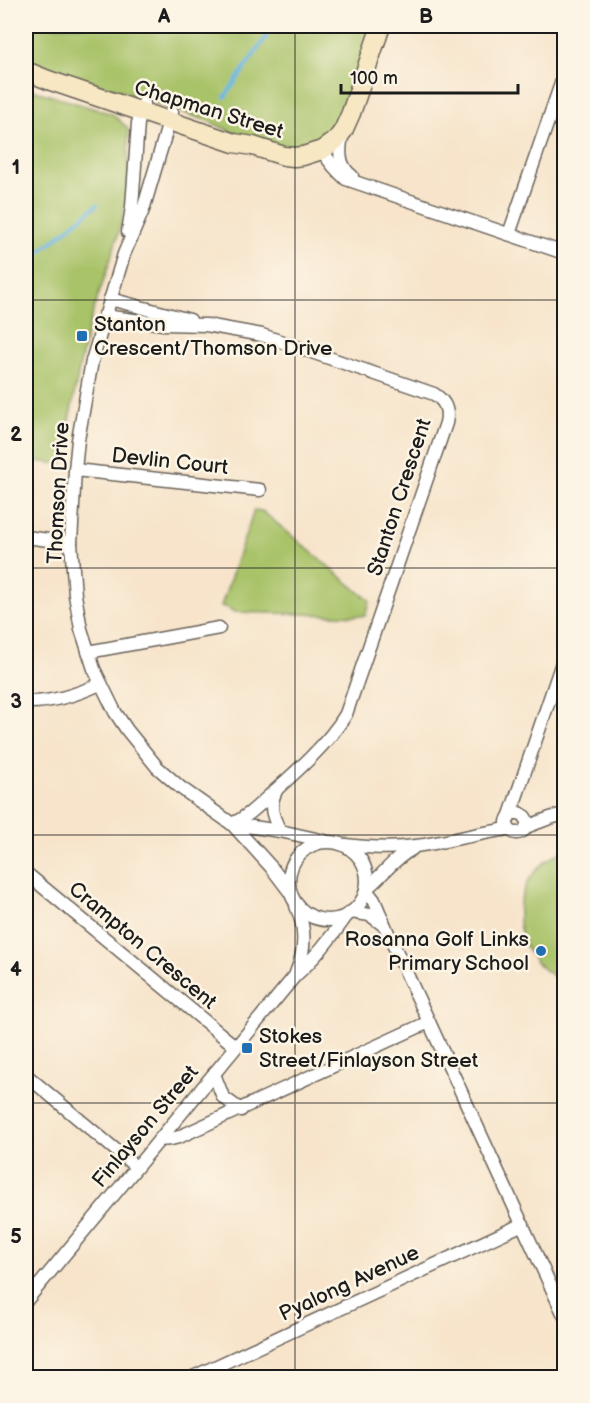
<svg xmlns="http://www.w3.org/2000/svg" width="590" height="1403" viewBox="0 0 590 1403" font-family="'Balsamiq Sans',sans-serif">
<rect width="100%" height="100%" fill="#fcf5e5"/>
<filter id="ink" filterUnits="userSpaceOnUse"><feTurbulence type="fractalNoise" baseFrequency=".0167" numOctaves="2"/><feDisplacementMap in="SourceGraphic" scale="12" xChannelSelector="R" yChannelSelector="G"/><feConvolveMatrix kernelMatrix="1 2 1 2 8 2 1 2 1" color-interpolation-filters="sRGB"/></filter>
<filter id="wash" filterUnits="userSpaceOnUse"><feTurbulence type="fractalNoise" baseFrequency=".008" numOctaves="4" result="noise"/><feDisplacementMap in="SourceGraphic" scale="24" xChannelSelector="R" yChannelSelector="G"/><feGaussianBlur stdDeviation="1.35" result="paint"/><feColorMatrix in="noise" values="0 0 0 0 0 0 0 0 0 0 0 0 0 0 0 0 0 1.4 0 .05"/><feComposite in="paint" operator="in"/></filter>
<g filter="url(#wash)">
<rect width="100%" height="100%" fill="#f7e4cb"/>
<g fill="#a9c369" stroke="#627042" stroke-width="1.5">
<polygon points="26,26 375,26 338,123 325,141 301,150 277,148 232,132 208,121 105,86 26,64"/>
<path d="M26,88L112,114L128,128C129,158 129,189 122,219C113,259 96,297 86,337C76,379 69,422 62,464L26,460Z"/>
<polygon points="254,510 262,511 370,601 365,616 234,612 228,608 221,606"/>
<path d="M564,851V982C556,978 548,973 541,967C503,930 516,870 564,851Z"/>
</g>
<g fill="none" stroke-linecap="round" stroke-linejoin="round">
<g stroke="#65b4df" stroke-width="4">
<polyline points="225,97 266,37 270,26"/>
<polyline points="26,263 97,205"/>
</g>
</g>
</g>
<g filter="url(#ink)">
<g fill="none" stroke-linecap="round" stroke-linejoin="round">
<g stroke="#696259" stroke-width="15">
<g id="street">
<polyline points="172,112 143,210 124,254 92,361 78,440 75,470 71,543 75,595 81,629 94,669 115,712 127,730 157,767 181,788 232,824 271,867 290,892"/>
<path d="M343,132C339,148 337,165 352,176"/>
<path d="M322,150C329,162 336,170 346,179L564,253"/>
<polyline points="128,232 132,207 138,123 144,103"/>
<polyline points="509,234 564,75"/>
<polyline points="110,299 190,320"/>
<path d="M104,316L163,324L206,325L262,335L434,394C445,401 449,410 446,423L346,714C329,743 295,773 269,796C257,807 247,817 232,824"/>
<polyline points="75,470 260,490"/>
<polyline points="26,537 71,543"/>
<polyline points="88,652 219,628"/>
<path d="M26,702C52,703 76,695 100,684"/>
<path d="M276,791C268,806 273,817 280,831"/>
<circle cx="517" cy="823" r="10"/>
<polyline points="509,818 564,657"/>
<polyline points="232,824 280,831 325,841"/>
<polyline points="526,827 550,818 564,814"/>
<circle cx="328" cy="881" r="39"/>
<path d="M346,845C370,848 393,849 416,846C447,842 478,833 509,829"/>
<polyline points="26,873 236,1047"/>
<path d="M366,889C382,876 393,859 412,849"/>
<polyline points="366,890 374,900 388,933 564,1315"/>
<path d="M296,906C306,928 306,950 296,973"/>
<polyline points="351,912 370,915 382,924"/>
<polyline points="214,1074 223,1097 241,1110"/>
<polyline points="26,1075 136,1167"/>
<polyline points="159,1140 171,1139 179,1137 429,1022"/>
<polyline points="26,1281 35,1289"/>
<path d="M26,1301L294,977C315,958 332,937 347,915"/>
<polyline points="191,1378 523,1224"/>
</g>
</g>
<g stroke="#696259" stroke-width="21">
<polyline id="secondary" points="26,71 48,80 234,143 253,146 284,156 294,157 303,156 322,150 336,140 343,131 351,113 381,26"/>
</g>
<use href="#street" stroke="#fff" stroke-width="12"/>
<use href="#secondary" stroke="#f7e8c3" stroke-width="18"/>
</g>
</g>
<path fill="none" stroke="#1c1c1c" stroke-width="1.5" stroke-opacity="0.55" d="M295,26V1378M26,300H564M26,568H564M26,835H564M26,1103H564"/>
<g fill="#1f6fb2" stroke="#fcf5e5" stroke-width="2">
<rect x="76" y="330" width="12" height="12" rx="3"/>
<circle cx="541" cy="951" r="6"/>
<rect x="241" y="1042" width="12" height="12" rx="3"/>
</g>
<g text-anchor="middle" stroke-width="5" stroke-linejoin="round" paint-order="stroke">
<g font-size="21" fill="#1c1c1c" stroke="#fcf5e5">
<text transform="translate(209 109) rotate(17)" y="7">Chapman Street</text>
<text transform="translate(170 461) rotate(6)" y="7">Devlin Court</text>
<text transform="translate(58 493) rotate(-87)" y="7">Thomson Drive</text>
<text transform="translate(399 497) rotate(-72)" y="7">Stanton Crescent</text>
<text transform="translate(143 945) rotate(40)" y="7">Crampton Crescent</text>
<text transform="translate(145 1126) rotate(-50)" y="7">Finlayson Street</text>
<text transform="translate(349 1283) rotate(-25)" y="7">Pyalong Avenue</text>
</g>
<g font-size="21" fill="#1c1c1c" stroke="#fcf5e5" text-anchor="start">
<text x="94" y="331">Stanton<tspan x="94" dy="24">Crescent/Thomson Drive</tspan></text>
<text x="529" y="946" text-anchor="end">Rosanna Golf Links<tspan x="529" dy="24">Primary School</tspan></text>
<text x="259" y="1043">Stokes<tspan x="259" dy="24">Street/Finlayson Street</tspan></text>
</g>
</g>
<rect width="590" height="1403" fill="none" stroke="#fcf5e5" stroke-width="66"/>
<path d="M341 84v9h177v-9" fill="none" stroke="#1c1c1c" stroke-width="3"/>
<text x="350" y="84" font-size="18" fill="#1c1c1c" stroke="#fcf5e5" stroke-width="4.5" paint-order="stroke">100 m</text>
<rect x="33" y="33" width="524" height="1337" fill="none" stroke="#1c1c1c" stroke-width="2"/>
<g font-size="20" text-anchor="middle" font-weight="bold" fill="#1c1c1c">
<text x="164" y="23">A</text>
<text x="426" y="23">B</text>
<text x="16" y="174">1</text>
<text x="16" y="441">2</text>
<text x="16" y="708">3</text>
<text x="16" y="976">4</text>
<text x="16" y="1243">5</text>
</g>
</svg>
